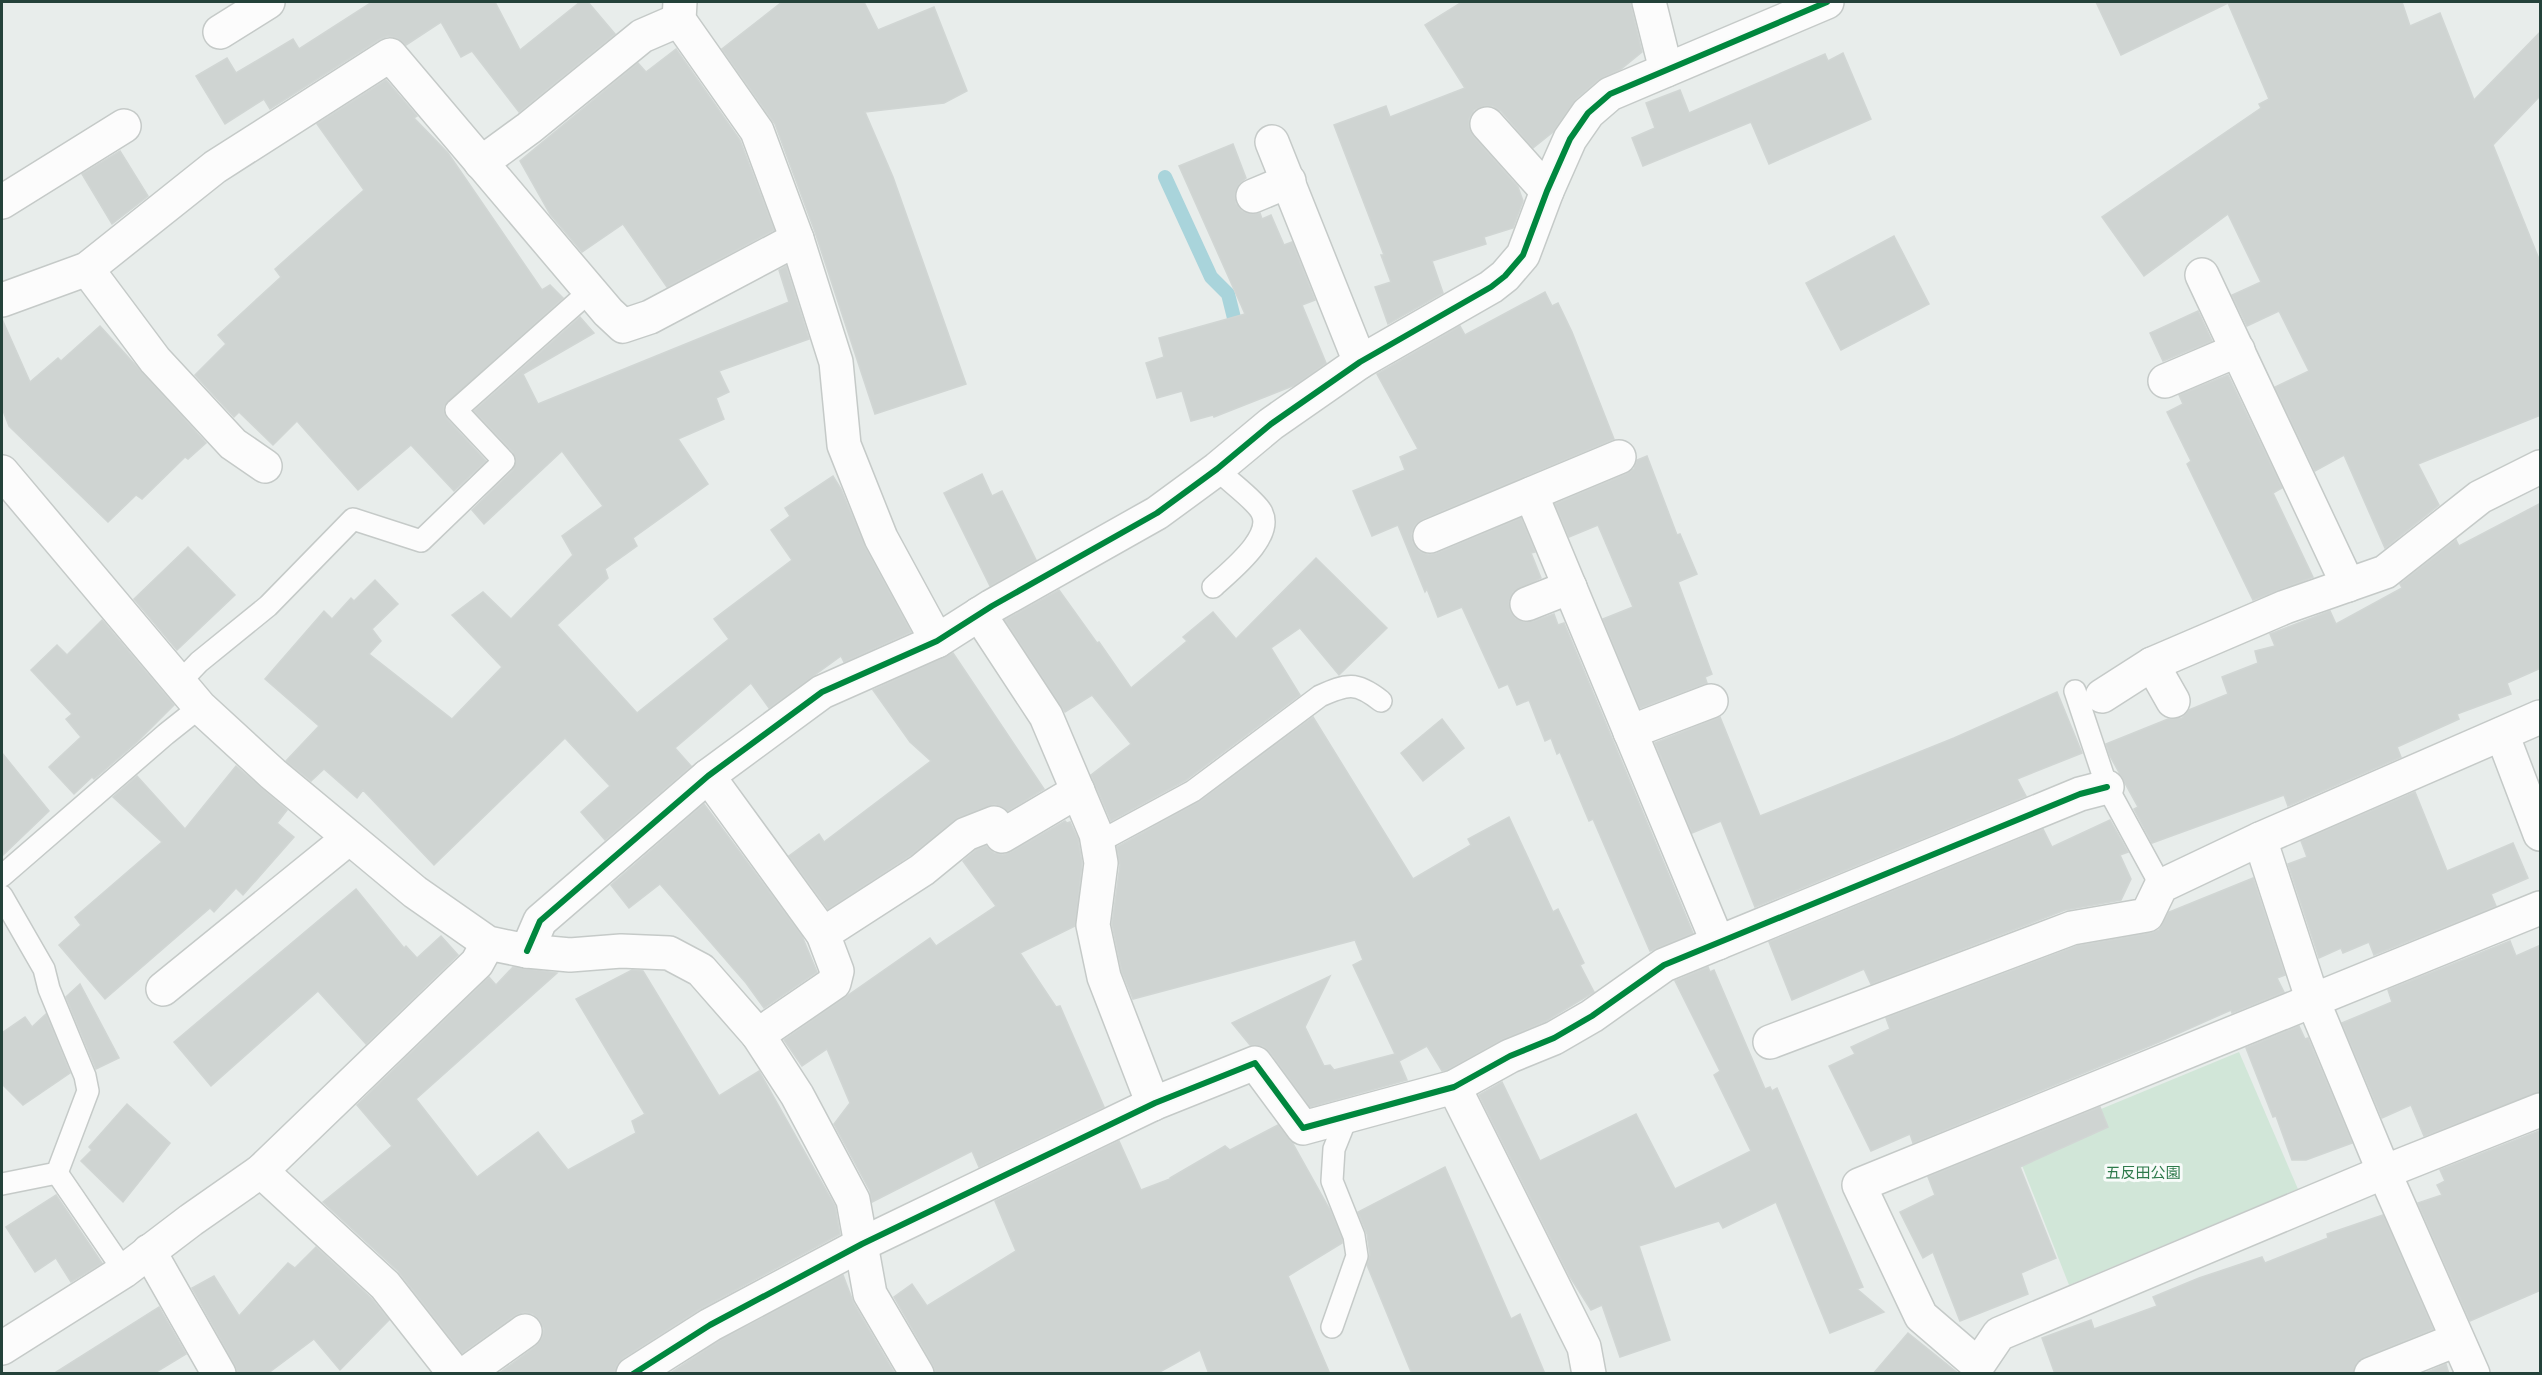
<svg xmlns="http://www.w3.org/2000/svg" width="2542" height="1375" viewBox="0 0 2542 1375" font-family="Mulish,'Noto Sans JP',sans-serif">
<rect width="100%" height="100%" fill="#e8edeb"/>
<polygon fill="#d1e6d8" points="2239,1052 2298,1189 2069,1285 2014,1145"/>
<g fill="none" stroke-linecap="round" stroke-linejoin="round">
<polyline stroke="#a9d4db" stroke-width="14" points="1165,177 1211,277 1228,294 1238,334"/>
</g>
<g fill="#cfd4d2" stroke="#d1d6d4" stroke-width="1.5">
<polygon points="372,2 495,2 520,50 580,2 588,2 615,34 519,112 472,51 461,57 441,22 406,45 397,38 388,36 380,39 270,109 264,99 225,124 196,76 227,58 236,73 293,39 299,49"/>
<polygon points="782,2 864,2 878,30 934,7 967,91 944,103 865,112 893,177 966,384 875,414 815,232 775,124 722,49"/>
<polygon points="1462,2 1630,2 1642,52 1621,69 1598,80 1576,99 1553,132 1533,148 1501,111 1493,106 1484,106 1474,110 1469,119 1469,127 1473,136 1518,187 1523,201 1513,228 1484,237 1486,244 1432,261 1443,293 1388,324 1375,287 1391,282 1381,255 1384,255 1334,125 1386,106 1390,117 1465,88 1425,25"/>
<polygon points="2096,2 2402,2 2410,26 2440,13 2474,100 2541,31 2541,95 2493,145 2541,264 2541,415 2418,464 2439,505 2385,548 2344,455 2315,471 2275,387 2309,371 2279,311 2247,326 2232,295 2261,282 2228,214 2144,276 2102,217 2261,108 2259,104 2269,99 2228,3 2121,55"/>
<polygon points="676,49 740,140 774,230 667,287 623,224 582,252 550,214 520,161 638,63 646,72"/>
<polygon points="1843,53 1871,119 1769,164 1751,122 1643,166 1632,138 1655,128 1646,103 1680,90 1689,113 1825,54 1828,61"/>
<polygon points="386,80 417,116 414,118 448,153 542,290 550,285 563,298 444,406 444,412 447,419 486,461 454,491 411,445 358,490 297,421 273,445 239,412 234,417 195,375 226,344 218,335 281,277 275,269 364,190 317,124"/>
<polygon points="1233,144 1246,178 1239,184 1235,193 1236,204 1242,211 1250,214 1260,213 1262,219 1271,215 1284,245 1292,242 1315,300 1302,305 1326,363 1295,385 1214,417 1213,415 1191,421 1182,391 1157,398 1146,363 1164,357 1159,338 1245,314 1179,166"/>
<polygon points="120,151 148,196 112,224 82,174"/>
<polygon points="1894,236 1929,304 1841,350 1806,283"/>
<polygon points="786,266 809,339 719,371 729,392 716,398 724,419 678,439 708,484 633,538 637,546 605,569 608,578 557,625 637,713 729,639 714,619 792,560 771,530 790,516 785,508 833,476 841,489 865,547 911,632 844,662 841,656 769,708 751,683 675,748 691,766 605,840 581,812 610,786 565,738 434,865 363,790 357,798 324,769 311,781 286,761 319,726 265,679 324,611 332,619 351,598 354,601 375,580 398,604 372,629 381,641 369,654 452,719 502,667 452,615 483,592 511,619 573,555 562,536 603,506 562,451 484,524 472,510 513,470 516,459 513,452 474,411 580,317 594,333 523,374 538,404 789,302 779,270"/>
<polygon points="1545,292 1552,306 1558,303 1572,332 1614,439 1423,519 1415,525 1411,534 1413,543 1419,551 1428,555 1437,553 1521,518 1535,552 1531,553 1541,578 1513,592 1509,601 1510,611 1515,618 1524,622 1534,621 1554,614 1558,625 1564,623 1693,933 1650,951 1593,819 1589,821 1560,752 1557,754 1551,738 1545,741 1529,700 1517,705 1508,684 1499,688 1462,607 1438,617 1427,589 1425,592 1398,525 1372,536 1353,491 1405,470 1400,457 1418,449 1377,374 1460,326 1465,335"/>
<polygon points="2198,311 2212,341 2163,361 2150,333"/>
<polygon points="2,319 30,382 58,358 61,361 100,326 206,443 188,459 185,457 142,499 136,495 108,522 9,426 2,408"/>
<polygon points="2228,375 2282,488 2273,493 2313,577 2253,600 2187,464 2191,461 2167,412 2183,404 2179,395"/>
<polygon points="1647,456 1677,535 1680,534 1697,574 1678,582 1712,674 1705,677 1707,683 1640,708 1603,619 1633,607 1598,525 1569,537 1555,504 1626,474 1634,469 1637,460"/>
<polygon points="982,474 992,496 1002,491 1036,560 990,586 944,493"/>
<polygon points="2541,503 2541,668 2507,683 2511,694 2457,714 2459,719 2397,747 2401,757 2288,806 2284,795 2152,843 2134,809 2138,807 2110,756 2106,744 2168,719 2182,718 2189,710 2228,694 2222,677 2258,663 2255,651 2275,646 2270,634 2330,611 2336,624 2402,588 2400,584 2456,540 2459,546"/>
<polygon points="188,547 235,595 177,650 134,599"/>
<polygon points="1316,558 1387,628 1339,675 1300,628 1271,648 1300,695 1186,780 1111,821 1091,775 1131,744 1092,695 1065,712 1005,620 1059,590 1097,643 1099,642 1131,688 1187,641 1183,637 1213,612 1236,639"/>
<polygon points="102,620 174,705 137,742 94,779 92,777 74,794 49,767 81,737 66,719 72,714 31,670 57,645 67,655"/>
<polygon points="953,653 1044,789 1008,811 995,804 959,817 911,855 828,909 789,856 819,834 824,842 931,761 910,742 873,690"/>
<polygon points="2057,692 2082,753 2017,779 2026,796 1755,907 1721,821 1692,833 1655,743 1720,717 1760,816 1954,738"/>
<polygon points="1313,717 1413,879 1471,845 1468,839 1509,817 1553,912 1558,909 1584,963 1580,965 1594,992 1546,1021 1501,1040 1447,1070 1442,1071 1427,1046 1399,1061 1407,1080 1310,1107 1270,1052 1263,1046 1250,1045 1232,1023 1330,976 1305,1027 1324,1066 1330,1065 1334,1070 1395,1054 1353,965 1363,960 1355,940 1133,999 1122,972 1112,924 1120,865 1117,847 1200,801"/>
<polygon points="1442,719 1464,748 1423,781 1401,753"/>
<polygon points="2,753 49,811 2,856"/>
<polygon points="236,766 287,810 277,823 294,837 243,895 236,888 214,912 210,908 105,999 59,945 81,925 75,917 162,842 113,797 137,776 185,829"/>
<polygon points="2415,792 2447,871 2513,843 2528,878 2491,894 2496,906 2374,955 2369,942 2343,953 2341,948 2319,958 2288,864 2307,857 2301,841"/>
<polygon points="704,804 802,936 817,972 764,1008 746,983 660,884 629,908 611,885"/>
<polygon points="2110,820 2128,852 2120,855 2131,879 2121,900 2065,910 1871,984 1864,969 1792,1000 1769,942 2043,829 2052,847"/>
<polygon points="1065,821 1067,823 1070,822 1078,839 1082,863 1075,926 1020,953 1056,1007 1060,1006 1104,1107 979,1167 972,1151 872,1202 870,1191 834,1124 850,1103 827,1049 802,1066 784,1040 930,938 936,946 996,906 963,861 976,850 986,846 994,853 1003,855 1011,852"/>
<polygon points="2253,878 2285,975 2277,978 2284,992 2232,1013 2231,1010 2159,1042 1913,1143 1910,1134 1871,1151 1829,1066 1855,1054 1851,1047 1890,1029 1886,1018 2077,946 2151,933 2159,930 2169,912"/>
<polygon points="356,889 404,948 406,946 417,958 441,936 458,955 366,1044 318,991 211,1086 174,1042"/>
<polygon points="2510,941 2516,956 2541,945 2541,1092 2424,1136 2411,1105 2382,1118 2342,1023 2392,1002 2388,990"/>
<polygon points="513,967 557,973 416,1099 477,1177 538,1132 568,1170 636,1133 632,1121 645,1114 576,999 632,970 643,971 719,1096 759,1071 835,1206 840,1234 700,1309 623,1358 617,1365 614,1374 498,1374 536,1346 542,1338 544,1329 540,1320 533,1314 524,1312 514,1316 462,1353 398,1271 323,1202 392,1146 357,1105 489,977 496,985"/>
<polygon points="1708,967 1710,972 1714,970 1765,1089 1770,1087 1772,1091 1777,1088 1863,1287 1857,1289 1884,1312 1830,1333 1776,1202 1723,1228 1719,1221 1639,1246 1670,1340 1620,1357 1602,1305 1591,1310 1570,1277 1479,1095 1502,1082 1540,1161 1636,1114 1675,1189 1751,1151 1714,1075 1720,1071 1675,981"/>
<polygon points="80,984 119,1058 96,1069 66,997"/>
<polygon points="46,1014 70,1073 23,1105 2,1084 2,1033 25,1017 32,1027"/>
<polygon points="2299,1026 2305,1039 2308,1038 2352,1143 2306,1160 2292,1160 2276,1116 2273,1117 2246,1048"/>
<polygon points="127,1104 170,1143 123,1202 81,1161 92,1150 89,1147"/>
<polygon points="2100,1107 2108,1127 2020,1167 2056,1258 2021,1273 2028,1294 1960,1321 1933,1252 1923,1258 1900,1212 1935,1195 1928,1177"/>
<polygon points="1278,1125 1292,1142 1330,1210 1342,1239 1342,1243 1288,1276 1330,1374 1209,1374 1200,1350 1156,1374 936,1374 933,1365 894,1297 912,1284 927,1306 1016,1251 995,1201 1119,1141 1141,1190 1170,1179 1170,1178 1225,1146 1230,1150"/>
<polygon points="2541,1130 2541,1290 2470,1321 2418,1203 2442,1195 2437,1185 2445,1181 2440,1170"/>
<polygon points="1445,1167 1511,1319 1520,1314 1545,1374 1412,1374 1367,1265 1370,1255 1367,1234 1358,1212"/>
<polygon points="56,1195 102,1263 71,1282 56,1258 35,1272 6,1227"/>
<polygon points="2383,1215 2433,1329 2364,1357 2356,1363 2353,1374 2055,1374 2042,1338 2091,1320 2094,1329 2157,1306 2153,1297 2199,1278 2262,1257 2265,1263 2328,1238 2327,1234"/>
<polygon points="316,1247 371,1298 389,1320 340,1370 314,1339 267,1374 238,1374 235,1365 192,1288 214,1276 239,1316 288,1263 295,1268"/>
<polygon points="843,1275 854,1304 895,1374 669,1374 719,1341"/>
<polygon points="159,1307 186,1354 153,1374 53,1374"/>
<polygon points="1908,1333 1959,1374 1873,1374"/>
<polygon points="2446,1364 2449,1374 2423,1374"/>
</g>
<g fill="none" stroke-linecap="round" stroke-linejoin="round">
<g stroke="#c5cac8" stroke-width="24">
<g id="lane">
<path d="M1213,587C1230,571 1276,536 1261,511C1254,499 1227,480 1217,469"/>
<polyline points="179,683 199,662 268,606 353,519 421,541 504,461 456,410 590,291"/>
<polyline points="2075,691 2107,787 2161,886"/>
<path d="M1097,843L1193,791L1320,696C1347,684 1356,681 1381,701"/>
<polyline points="2,876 166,734 200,707"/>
<polyline points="2,896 44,969 49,989 85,1076 88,1091 57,1173 2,1184"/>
<polyline points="57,1173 124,1271"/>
<polyline points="1332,1327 1357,1256 1354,1236 1332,1181 1334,1149 1348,1114"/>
</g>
</g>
<g stroke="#c5cac8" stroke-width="36">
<g id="street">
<polyline points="680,2 679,20 757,131 797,239 836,362 844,445 881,538 937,641"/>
<polyline points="1649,2 1666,70"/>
<polyline points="220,32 268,2"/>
<polyline points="1487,124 1547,191"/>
<polyline points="1272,142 1360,362"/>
<polyline points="481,163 529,128 642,36 679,20"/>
<polyline points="1253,196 1289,181"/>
<polyline points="2,202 124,126"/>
<polyline points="87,269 155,360 233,444 265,466"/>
<polyline points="2202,275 2348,585"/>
<polyline points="2,300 87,269 215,167 390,55 608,312 623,326 650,317 797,239"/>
<polyline points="2165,381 2238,350"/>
<polyline points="2,472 200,707 273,774 415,892 488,943 527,951 570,955 621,951 669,953 701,970 758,1035 797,1095 853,1200 870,1294 917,1374"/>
<polyline points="1531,494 1718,943"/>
<polyline points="1430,536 1619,457"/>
<polyline points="1527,604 1570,587"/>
<polyline points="979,614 1046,716 1096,834 1101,863 1093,925 1104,977 1153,1104"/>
<polyline points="2152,664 2173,701"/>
<polyline points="2102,696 2152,664 2285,607 2385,572 2480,497 2540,467"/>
<polyline points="1630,732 1711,701"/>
<polyline points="2502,734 2540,834"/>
<polyline points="708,776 823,934 837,971 834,983 758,1035"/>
<polyline points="2260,839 2313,1001 2384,1172 2473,1374"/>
<polyline points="2540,908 1859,1185 1921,1316 1978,1365 1999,1334 2384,1172 2540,1110"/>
<polyline points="823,934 922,870 966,834 994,823 1002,836 1078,791"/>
<polyline points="527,951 540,921 708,776 822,692 937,641 992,606 1157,513 1217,469 1271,424 1360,362 1491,287 1505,276 1523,255 1547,191 1570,139 1588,113 1610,94 1827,2"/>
<polyline points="163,989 349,838"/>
<polyline points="1770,1042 2072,928 2147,915 2161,886 2260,839 2540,717"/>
<polyline points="1454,1087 1584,1347 1589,1374"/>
<polyline points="261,1171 385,1285 455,1374"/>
<polyline points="149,1251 219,1374"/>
<polyline points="2,1348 124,1271 191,1220 261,1171 477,963 488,943"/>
<polyline points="465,1374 525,1331"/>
<polyline points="633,1374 710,1325 862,1244 1155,1103 1255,1063 1303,1128 1454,1087 1510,1056 1554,1038 1592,1016 1664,965 2080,794 2107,787"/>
<polyline points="2371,1374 2456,1340"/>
</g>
</g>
<use href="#lane" stroke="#fcfcfc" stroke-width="21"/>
<use href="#street" stroke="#fcfcfc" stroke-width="33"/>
<g stroke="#f7fbf9" stroke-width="10">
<g id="cycleway">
<polyline points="527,951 540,921 708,776 822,692 937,641 992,606 1157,513 1217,469 1271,424 1360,362 1491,287 1505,276 1523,255 1547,191 1570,139 1588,113 1610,94 1827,2"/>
<polyline points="633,1374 710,1325 862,1244 1155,1103 1255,1063 1303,1128 1454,1087 1510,1056 1554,1038 1592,1016 1664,965 2080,794 2107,787"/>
</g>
</g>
<use href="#cycleway" stroke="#00873e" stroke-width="6"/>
</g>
<g text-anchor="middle" stroke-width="6" stroke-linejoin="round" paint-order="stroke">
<g font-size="15" fill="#2d7a4b" stroke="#f7fbf9">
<text x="2143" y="1178">五反田公園</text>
</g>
</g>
<rect width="2542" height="1375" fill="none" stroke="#24423a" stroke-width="6"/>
</svg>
